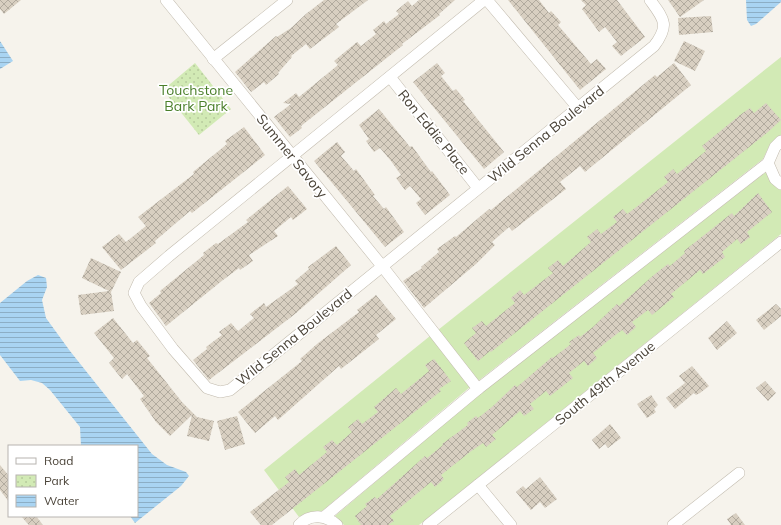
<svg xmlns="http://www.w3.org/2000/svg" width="781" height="525" viewBox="0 0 781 525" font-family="Mulish,sans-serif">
<defs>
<pattern id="park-dots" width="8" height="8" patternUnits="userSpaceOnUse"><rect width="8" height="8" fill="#d2eab5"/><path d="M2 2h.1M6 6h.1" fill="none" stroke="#b6ca9c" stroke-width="1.8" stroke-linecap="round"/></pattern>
<pattern id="water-rules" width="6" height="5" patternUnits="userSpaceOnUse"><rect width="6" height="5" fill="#a9d4f2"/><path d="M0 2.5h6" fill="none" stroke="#8caec5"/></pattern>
<pattern id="building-cross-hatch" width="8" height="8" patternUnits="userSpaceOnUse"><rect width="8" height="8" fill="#d8cfc1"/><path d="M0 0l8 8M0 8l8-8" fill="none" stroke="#b1aa9e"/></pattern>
</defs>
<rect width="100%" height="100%" fill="#f6f3ec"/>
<g fill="#d2eab5">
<polygon points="781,57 781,135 770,144 763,159 478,381 438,330"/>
<polygon points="766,172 772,183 781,190 781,234 419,525 344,525 335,516 481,393"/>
<polygon points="430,336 470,387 322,511 306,513 299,517 264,470"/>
</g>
<polygon fill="url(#park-dots)" points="195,63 231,109 199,135 163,90"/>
<g fill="url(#water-rules)">
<polygon points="746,0 781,0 781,2 756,24 751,26 747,20"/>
<polygon points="0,41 13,61 0,69"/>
<polygon points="38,275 46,278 47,287 42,300 46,318 70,351 152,454 167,465 186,472 189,476 181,486 135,523 130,516 137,516 137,446 81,446 80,427 50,390 42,383 31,380 20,381 0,355 0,303 27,281"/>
</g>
<g fill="url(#building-cross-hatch)">
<polygon points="0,0 21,0 4,14 0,9"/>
<polygon points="324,0 368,0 336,24 339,27 310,49 306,44 291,56 292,57 278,73 279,74 266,85 264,82 251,92 235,72 276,36 277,37 291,28 306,14"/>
<polygon points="419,0 455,0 439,14 440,15 402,44 403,45 301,126 302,128 290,137 274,117 291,104 283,103 296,93 299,97 338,65 334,61 357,42 361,46 376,34 373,30 384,21 386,24 399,14 396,11 408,1 412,6"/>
<polygon points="508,0 539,0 549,13 551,11 561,22 558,25 591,64 597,59 606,69 580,90"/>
<polygon points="581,0 617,0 645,37 621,56 612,46 617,42 605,27 599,32 582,9 586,5"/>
<polygon points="668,0 704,0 680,17"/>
<polygon points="711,16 713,32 679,35 678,18"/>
<polygon points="684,41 705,51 695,71 674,61"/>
<polygon points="437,63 445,73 441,76 453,91 456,89 465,100 463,101 504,152 484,169 413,82"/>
<polygon points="674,63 691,85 585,172 580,166 560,182 566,189 512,231 509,227 492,242 495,245 476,264 424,308 403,281 422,268 421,267 439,252 437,249 455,236 456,237 489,209 491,210 655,75 657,77"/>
<polygon points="766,103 781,120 768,132 491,352 490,351 478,361 464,343 476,333 472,328 482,321 486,326 515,303 511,298 520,290 524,295 553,273 548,268 558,260 563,266 591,242 587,237 597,229 601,234 617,222 613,217 623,209 627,214 639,205 668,182 664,177 673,169 677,174 706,151 702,146 740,115 750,108 754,113"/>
<polygon points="379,109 410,147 412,146 431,172 432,171 450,195 425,215 416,203 421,199 410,186 405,190 396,178 401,175 391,161 380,148 374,152 366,141 369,139 359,125"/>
<polygon points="244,127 265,155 192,213 190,211 155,241 156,243 121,270 102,247 119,234 126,242 146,226 138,217 194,174 193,172 227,144 225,141"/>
<polygon points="337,142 345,152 341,156 354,171 356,169 375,195 373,196 384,209 386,207 404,232 385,247 314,161"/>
<polygon points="288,186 307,209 293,220 291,217 274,231 278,236 249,255 253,261 240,270 239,268 223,280 166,326 149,303 161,293 160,291 204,255 203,253 216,243 218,244 248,222 246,220"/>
<polygon points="758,193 772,212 747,232 750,237 741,244 737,239 722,252 725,257 703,274 700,270 671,294 674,297 652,315 648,310 632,322 636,327 627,335 622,330 609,340 593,353 597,358 588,366 584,361 569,373 573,378 550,396 546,391 530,404 534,409 524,416 520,411 492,435 496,439 486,447 483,443 470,452 441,475 444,479 435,487 431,482 390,516 394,521 388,525 361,525 355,516 367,506 365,504 375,497 377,499 425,456 427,458 443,445 442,444 468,425 467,423 476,416 478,418 493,406 515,385 517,387 552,357 553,358 571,344 569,342 579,335 580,337 593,327 617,304 619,306 655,274 668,264 670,266 685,253 684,251 732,213 734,216"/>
<polygon points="336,246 351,265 295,314 209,380 193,360 207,349 206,347 222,335 219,332 231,323 238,331 254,318 250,314 264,303 266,307 298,284 295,281 309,269 308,267"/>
<polygon points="91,258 121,272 111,292 114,311 81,315 78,295 109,291 82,278"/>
<polygon points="376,295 396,319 376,335 379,339 341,369 339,366 278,420 275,416 255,433 238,412 302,361 300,359 317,344 359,312 357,310"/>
<polygon points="776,304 781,309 781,316 764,330 756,320"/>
<polygon points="113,318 133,343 137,340 150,356 147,358 182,402 197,417 214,421 209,441 187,436 192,415 170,436 156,422 140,399 144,396 127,374 122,379 109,363 114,358 94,333"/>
<polygon points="727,321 737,333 717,350 708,338"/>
<polygon points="434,359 451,381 439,389 441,391 272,525 261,525 250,512 289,482 285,477 295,469 299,475 327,452 323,447 332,440 337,445 352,432 348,427 358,419 362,424 378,412 374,407 396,388 401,394 429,371 425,365"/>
<polygon points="692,366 709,386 700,393 696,395 694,393 675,409 666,398 685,383 679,376"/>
<polygon points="765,381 776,393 768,401 756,388"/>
<polygon points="651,395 658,405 654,409 656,412 647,418 637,404"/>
<polygon points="237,416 245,444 225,450 217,421"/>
<polygon points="610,424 621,438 608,448 605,444 599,449 592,440"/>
<polygon points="0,465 9,476 9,502 0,490"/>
<polygon points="540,477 557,499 545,508 540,502 531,510 516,492 523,486 526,489"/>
<polygon points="736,513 745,525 731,525 727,519"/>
<polygon points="21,516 36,516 43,525 29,525"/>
</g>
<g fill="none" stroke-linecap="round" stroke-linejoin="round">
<g stroke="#c2bbae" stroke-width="12">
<g id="minor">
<polyline points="166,0 382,266 478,389 324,517"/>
<path d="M484,0L169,256L139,282L134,293L141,306L173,349L207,388L220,392L230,390L654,46C670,25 664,19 650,0"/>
<polyline points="487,0 578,108"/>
<polyline points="213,59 287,0"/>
<polyline points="390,77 478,188"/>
<polyline points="781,141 775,147 768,163 775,179 781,184"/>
<polyline points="478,389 768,163"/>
<polyline points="478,485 511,525"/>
<path d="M299,525C310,513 326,515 337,525"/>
<polyline points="428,525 781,242"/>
<polyline points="673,525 739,473"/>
</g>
</g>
<use href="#minor" stroke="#fff" stroke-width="11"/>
</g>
<g text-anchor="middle" stroke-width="3.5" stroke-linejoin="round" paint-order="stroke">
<g font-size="14" fill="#4a7f2a" stroke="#fff">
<text x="196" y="95">Touchstone<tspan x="196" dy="16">Bark Park</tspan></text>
</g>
<g font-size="14" fill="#4b4439" stroke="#fff">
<text transform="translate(434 132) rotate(51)" y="5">Ron Eddie Place</text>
<text transform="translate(546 134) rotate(-39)" y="5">Wild Senna Boulevard</text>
<text transform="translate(292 156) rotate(51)" y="5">Summer Savory</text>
<text transform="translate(294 337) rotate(-39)" y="5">Wild Senna Boulevard</text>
<text transform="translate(605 383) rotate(-39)" y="5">South 49th Avenue</text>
</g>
</g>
<rect x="8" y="445" width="130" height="72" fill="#ffffff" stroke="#b7b4b0"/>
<rect x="16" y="458" width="20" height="6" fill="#ffffff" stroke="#b7b4b0"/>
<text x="44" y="465" font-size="12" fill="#4b4439">Road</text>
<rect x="16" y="475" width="20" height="12" fill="url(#park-dots)" stroke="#b7b4b0"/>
<text x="44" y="485" font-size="12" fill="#4b4439">Park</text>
<rect x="16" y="495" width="20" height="12" fill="url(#water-rules)" stroke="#b7b4b0"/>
<text x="44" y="505" font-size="12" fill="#4b4439">Water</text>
</svg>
